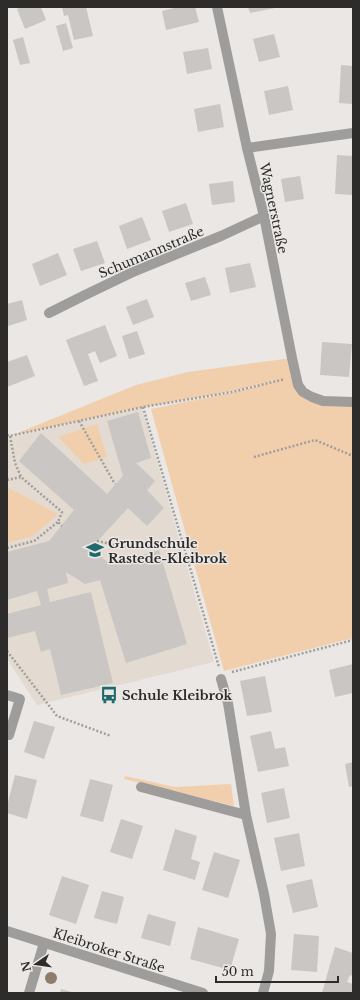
<svg xmlns="http://www.w3.org/2000/svg" width="360" height="1000" viewBox="0 0 360 1000" font-family="'Libre Baskerville',serif">
<rect width="100%" height="100%" fill="#eae7e4"/>
<polygon fill="#e3dad1" points="142,408 214,662 37,705 7,659 7,441 9,438"/>
<g fill="#f2cfac">
<polygon points="292,358 303,392 353,402 353,638 224,671 151,409 190,401 232,393 283,379 232,391 143,407 10,436 136,385 188,372"/>
<polygon points="97,424 107,457 84,464 58,437"/>
<polygon points="7,487 58,514 33,536 7,543"/>
<polygon points="125,776 175,787 231,784 234,806 124,779"/>
</g>
<g fill="#c9c6c3">
<polygon points="21,7 41,7 46,20 25,29 17,9"/>
<polygon points="62,7 86,7 93,36 74,40 68,15 64,16"/>
<polygon points="178,7 195,7 199,22 166,30 162,11"/>
<polygon points="248,7 275,7 275,8 250,13"/>
<polygon points="66,23 73,48 63,51 56,26"/>
<polygon points="274,34 280,57 259,62 253,39"/>
<polygon points="23,37 30,63 20,65 13,40"/>
<polygon points="208,48 212,69 187,74 183,52"/>
<polygon points="341,65 353,66 353,104 339,103"/>
<polygon points="288,86 293,110 269,115 264,91"/>
<polygon points="220,104 224,127 198,132 194,109"/>
<polygon points="337,155 353,156 353,195 335,194"/>
<polygon points="300,176 304,199 285,202 281,179"/>
<polygon points="233,181 235,202 212,205 209,184"/>
<polygon points="186,203 193,224 169,232 162,211"/>
<polygon points="142,217 151,240 127,249 119,226"/>
<polygon points="97,241 105,263 81,271 73,249"/>
<polygon points="58,253 67,275 40,286 32,264"/>
<polygon points="250,263 256,287 230,293 225,268"/>
<polygon points="205,277 211,295 191,301 185,283"/>
<polygon points="147,299 154,317 133,325 126,307"/>
<polygon points="22,300 27,320 8,326 7,304"/>
<polygon points="105,325 117,356 100,363 95,351 88,354 98,381 84,386 66,340"/>
<polygon points="137,331 145,354 129,359 122,336"/>
<polygon points="322,342 352,344 349,377 320,375"/>
<polygon points="27,355 35,376 7,387 7,362"/>
<polygon points="138,412 151,458 136,463 155,481 147,490 164,508 147,526 128,508 91,548 111,565 159,550 187,644 126,663 100,580 85,584 66,572 68,583 47,589 50,602 91,592 113,683 61,695 50,649 41,652 35,631 7,638 7,614 41,605 37,591 7,600 7,552 49,541 74,510 19,461 41,433 107,494 123,476 107,421"/>
<polygon points="353,664 353,693 335,697 329,670"/>
<polygon points="265,676 272,712 247,716 240,681"/>
<polygon points="34,721 55,727 44,759 24,752"/>
<polygon points="271,731 275,749 285,747 289,766 258,772 250,736"/>
<polygon points="353,762 353,786 349,787 345,764"/>
<polygon points="15,775 37,780 27,819 7,813 7,806"/>
<polygon points="90,779 113,785 103,822 80,816"/>
<polygon points="284,788 290,818 267,823 261,793"/>
<polygon points="121,819 143,826 132,859 110,852"/>
<polygon points="175,829 197,836 191,859 200,862 195,880 163,870"/>
<polygon points="299,833 305,866 281,871 274,838"/>
<polygon points="214,852 240,860 228,898 202,890"/>
<polygon points="62,876 89,885 76,924 49,915"/>
<polygon points="312,879 318,907 293,913 286,885"/>
<polygon points="102,891 124,897 117,924 94,918"/>
<polygon points="148,914 176,922 170,946 141,938"/>
<polygon points="198,927 239,939 230,970 190,959"/>
<polygon points="294,934 319,936 317,972 291,970"/>
<polygon points="335,947 353,953 353,976 350,975 347,982 353,984 353,993 322,993"/>
<polygon points="61,989 75,993 60,993"/>
</g>
<g fill="none" stroke-linecap="round" stroke-linejoin="round">
<g stroke="#a19f9d" stroke-width="2.5" stroke-dasharray="2 2" stroke-linecap="butt">
<polyline points="143,407 219,667"/>
<polyline points="79,421 115,484"/>
<polyline points="7,435 10,436 143,407 232,392 285,379"/>
<polyline points="10,436 15,463 21,477 62,512 58,522 62,526"/>
<polyline points="254,457 315,440 353,456"/>
<polyline points="7,480 21,477"/>
<polyline points="97,541 125,547 183,544"/>
<polyline points="7,548 34,541 58,522"/>
<polyline points="7,651 57,716 111,736"/>
<polyline points="232,672 353,640"/>
</g>
<g stroke="#9e9d9c" stroke-width="10">
<polyline points="217,7 247,148 264,216 292,358 298,385 303,392 312,397 323,401 353,402"/>
<polyline points="247,148 353,133"/>
<polyline points="49,313 85,295 135,271 221,236 264,216"/>
<polyline points="221,679 228,703 246,815 264,894 271,934 269,971 263,993"/>
<polyline points="7,695 20,699 9,735 7,735"/>
<polyline points="141,787 246,815"/>
<polyline points="7,931 203,993"/>
<polyline points="29,993 44,943"/>
</g>
</g>
<circle fill="#8d7d6a" cx="51" cy="978" r="6"/>
<defs>
<g id="school-bare" transform="scale(1.38)"><path d="M0-5L7-2L0 1L-7-2ZM-4 1L0 2.5L4 1V4Q0 6-4 4Z" fill="#1d696e" stroke="#eae7e4" stroke-width="2.5" paint-order="stroke"/></g>
<g id="bus-bare" transform="scale(1.38)"><path d="M-5-6H5V4H4V6H2V4H-2V6H-4V4H-5ZM-3.5-4V0h7V-4ZM-3.5 1.2v1.5H-2V1.2ZM2 1.2v1.5H3.5V1.2Z" fill="#1d696e" stroke="#eae7e4" stroke-width="2.5" paint-order="stroke"/></g>
</defs>
<g fill-rule="evenodd">
<use href="#school-bare" x="95" y="550"/>
<use href="#bus-bare" x="109" y="695"/>
</g>
<g text-anchor="middle" stroke-width="3" stroke-linejoin="round" paint-order="stroke">
<g font-size="13" fill="#2d2c2b" stroke="#eae7e4">
<text transform="translate(274 208) rotate(78)" y="5">Wagnerstraße</text>
<text transform="translate(151 252) rotate(-23)" y="5">Schumannstraße</text>
<text transform="translate(109 950) rotate(18)" y="5">Kleibroker Straße</text>
</g>
<g font-size="13" font-weight="bold" fill="#2d2c2b" stroke="#eae7e4" text-anchor="start">
<text x="108" y="548">Grundschule<tspan x="108" dy="15">Rastede-Kleibrok</tspan></text>
<text x="122" y="700">Schule Kleibrok</text>
</g>
</g>
<rect width="360" height="1000" fill="none" stroke="#2d2c2b" stroke-width="16"/>
<g transform="translate(36 964) rotate(257)" stroke="#eae7e4" stroke-width="3" paint-order="stroke">
<path d="M0-3L7 15L0 10L-7 15Z" fill="#2d2c2b"/>
<text y="-6" font-size="11" font-weight="bold" text-anchor="middle" fill="#2d2c2b">N</text>
</g>
<path d="M216 976v6h122v-6" fill="none" stroke="#2d2c2b" stroke-width="2"/>
<text x="222" y="976" font-size="12" fill="#2d2c2b" stroke="#eae7e4" stroke-width="3" paint-order="stroke">50 m</text>
</svg>
